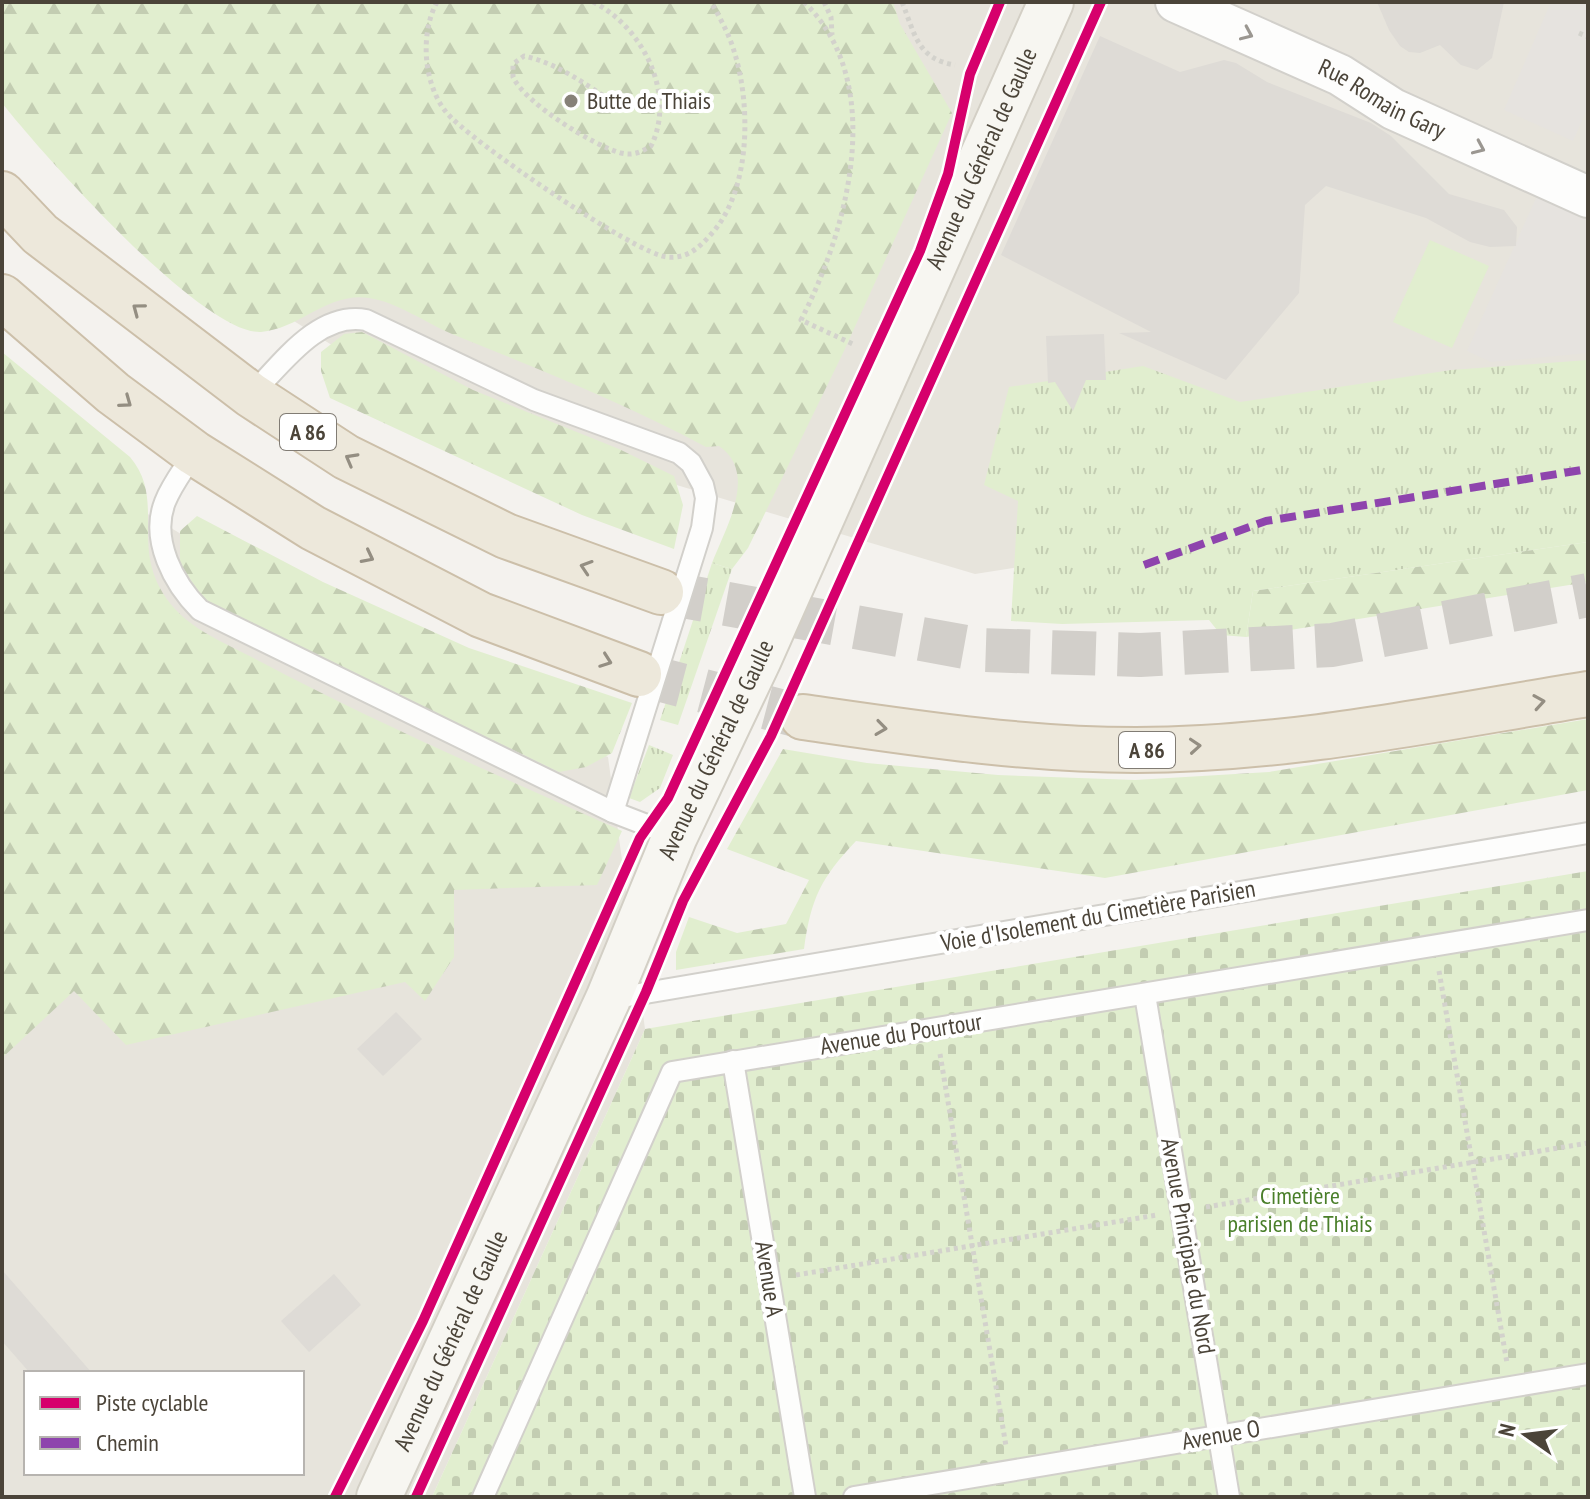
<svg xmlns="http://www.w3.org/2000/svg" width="1590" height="1499" viewBox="0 0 1590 1499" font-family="'PT Sans Narrow',sans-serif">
<defs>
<pattern id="grass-tufts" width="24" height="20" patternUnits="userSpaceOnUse" patternTransform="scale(2)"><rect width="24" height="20" fill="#e1eecf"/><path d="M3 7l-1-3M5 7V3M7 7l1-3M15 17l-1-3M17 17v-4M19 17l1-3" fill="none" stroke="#c3cdb2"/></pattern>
<pattern id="forest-firs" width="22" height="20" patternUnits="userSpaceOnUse" patternTransform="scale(2)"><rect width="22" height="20" fill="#e1eecf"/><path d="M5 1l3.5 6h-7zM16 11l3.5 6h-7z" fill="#c3cdb2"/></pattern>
<pattern id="cemetery-stones" width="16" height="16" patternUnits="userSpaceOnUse" patternTransform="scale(2)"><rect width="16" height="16" fill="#e1eecf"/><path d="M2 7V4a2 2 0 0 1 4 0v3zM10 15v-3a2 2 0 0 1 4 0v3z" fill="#c3cdb2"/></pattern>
</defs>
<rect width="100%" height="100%" fill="#f4f2ee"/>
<g fill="#e7e4dc" fill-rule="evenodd">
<polygon points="2,2 1588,2 1588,476 975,574 442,415 264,302"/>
<path d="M2,396L113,493L352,637L608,757L645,1029L432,1497H2ZM26,1373H302V1473H26Z"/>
</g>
<g fill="url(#grass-tufts)">
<polygon points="1588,360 1588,542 1253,591 1246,637 1221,635 1209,620 1062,624 1011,621 1018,501 984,485 1009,387 1143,366 1240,402 1451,370"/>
<polygon points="712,563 732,569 678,725 660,720"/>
<polygon points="649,745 673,755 660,788 640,802 629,798"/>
</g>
<g fill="url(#forest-firs)">
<path d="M2,2H893L900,24L952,113L843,353L748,548L732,569L712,563C725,529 759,473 719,446L706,447C624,403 538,369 452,334C426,323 397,302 369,298C327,292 300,329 261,332C202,335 40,151 2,103Z"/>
<polygon points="362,332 473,390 619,449 674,476 683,505 674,549 582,515 330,398 321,371 321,352 344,334"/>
<path d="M2,352L130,457C169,503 124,552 175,609C198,634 234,647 263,663C380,725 502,777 622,831L597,885L454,890V957L425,1001L405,982L126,1045L74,991L2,1058Z"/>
<polygon points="197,516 323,582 469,648 632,703 612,753 586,767 559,772 205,602 180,563 180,531"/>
<polygon points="1588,542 1588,582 1246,637 1253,591"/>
<path d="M1588,719V790L1105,878L856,841C821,878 811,898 804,949L676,970V952L689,917L737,933L786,924L809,880L727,849L783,749L867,763L998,775L1135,780L1269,772Z"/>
</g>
<polygon fill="url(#cemetery-stones)" points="1588,871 1588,1497 432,1497 645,1029"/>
<polygon fill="#e1eecf" points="1430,240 1489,266 1452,348 1393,322"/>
<g fill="#e6e3df">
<polygon points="1551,2 1588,2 1588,107 1573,141 1504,110"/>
<polygon points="1538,194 1588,217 1588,353 1491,362 1467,351"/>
</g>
<g fill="#dedbd6">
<polygon points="1377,2 1504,2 1492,58 1477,70 1461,65 1440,45 1420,53 1409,52 1400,46 1389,30"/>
<polygon points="1100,36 1180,72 1224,60 1236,63 1267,82 1371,123 1391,136 1449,194 1504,210 1517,227 1516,246 1490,247 1470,242 1426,218 1326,186 1305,205 1299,293 1226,380 1119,333 1151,332 1001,255"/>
<polygon points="1104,334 1106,380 1086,380 1073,411 1055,382 1048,383 1046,336"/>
<polygon points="396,1012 422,1039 383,1076 357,1049"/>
<polygon points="2,1270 92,1373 30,1373 2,1341"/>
<polygon points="334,1274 361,1305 309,1352 281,1321"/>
</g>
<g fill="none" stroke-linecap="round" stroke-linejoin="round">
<g stroke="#d2cfca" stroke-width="44" stroke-dasharray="44 22" stroke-linecap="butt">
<polyline points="661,592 982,650 1140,655 1332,645 1588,595"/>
<polyline points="639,674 803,717"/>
</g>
<g stroke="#d2d0cb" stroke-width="24">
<g id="lane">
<path d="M251,395C281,365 318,311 366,320L534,400L679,453L691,463L703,485L706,498L702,528L613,812"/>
<path d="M194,453C185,468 172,484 165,502C150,540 174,584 200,610L613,812L675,836"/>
<polyline points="1145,995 1229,1497"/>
<polyline points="610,999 1588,833"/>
<polyline points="733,1061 805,1497"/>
<polyline points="483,1497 672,1072 1588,920"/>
<polyline points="854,1497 1588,1374"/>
</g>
</g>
<g stroke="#d2d0cb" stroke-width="44">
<g id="street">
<path id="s1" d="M1176,2L1340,75L1393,109L1588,197"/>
</g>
</g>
<g stroke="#d3cfc5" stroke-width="48">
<g id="secondary">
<path id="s2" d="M379,1497L608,999L675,836L759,659L1051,2"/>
</g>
</g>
<g stroke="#ccbfa9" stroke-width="48">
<g id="highway">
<polyline points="2,194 40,234 251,395 346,457 506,536 661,592"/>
<polyline points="2,297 113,393 194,453 313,528 481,615 639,674"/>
<path d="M803,717C914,733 1024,750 1136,750C1288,750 1439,718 1588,694"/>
</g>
</g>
<g stroke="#d3d2cc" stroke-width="5" stroke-dasharray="4 4" stroke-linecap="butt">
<path d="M437,2C420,33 423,83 446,112C466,138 637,255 667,257C688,259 700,247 713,232C751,188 751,104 734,51C729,34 720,18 711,2"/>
<path d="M593,2C642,26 677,94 651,146C641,152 633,156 621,153C592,145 525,103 513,77V64L524,56C557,63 585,84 613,102"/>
<path d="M804,2C888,83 848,229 801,320L855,345"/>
<polyline points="824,2 831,17 832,35"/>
<path d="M902,2C915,34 917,59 955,65"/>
<polyline points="1579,33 1588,37"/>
<polyline points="1439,971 1507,1363"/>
<polyline points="940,1054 1006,1446"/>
<polyline points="1206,1207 1588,1143"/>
<polyline points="796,1275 1157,1215"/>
</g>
<use href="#lane" stroke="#fdfdfc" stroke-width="20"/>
<use href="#street" stroke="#fdfdfc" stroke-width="40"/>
<use href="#secondary" stroke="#f7f6f1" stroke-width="44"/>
<use href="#highway" stroke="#ede8db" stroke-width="44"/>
<polyline stroke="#8e44ad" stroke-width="8" stroke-dasharray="16 8" stroke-linecap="butt" points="1144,565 1266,521 1588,469"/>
<g stroke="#fff" stroke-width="15">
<g id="cycleway">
<polyline points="335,1497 423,1321 640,838 668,798 920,251 948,174 970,74 1000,2"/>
<polyline points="416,1497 646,992 683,901 771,736 1101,2"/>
</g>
</g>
<use href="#cycleway" stroke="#d6006c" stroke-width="10"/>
</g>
<defs><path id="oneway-chevron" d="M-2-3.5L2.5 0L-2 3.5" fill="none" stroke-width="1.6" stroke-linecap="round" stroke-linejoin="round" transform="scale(2)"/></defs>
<g stroke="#9b9791">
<use href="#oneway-chevron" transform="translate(1247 34) rotate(24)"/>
<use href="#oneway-chevron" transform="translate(1479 148) rotate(24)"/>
</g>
<g stroke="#948e82">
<use href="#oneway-chevron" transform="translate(138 309) rotate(-143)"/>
<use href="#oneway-chevron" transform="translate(126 402) rotate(36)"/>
<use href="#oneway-chevron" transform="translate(351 459) rotate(-151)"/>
<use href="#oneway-chevron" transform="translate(368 557) rotate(27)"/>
<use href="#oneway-chevron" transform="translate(586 567) rotate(-162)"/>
<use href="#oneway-chevron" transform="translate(606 661) rotate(20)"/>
<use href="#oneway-chevron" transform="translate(1539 702) rotate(-9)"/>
<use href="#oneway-chevron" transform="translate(881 728) rotate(8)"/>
<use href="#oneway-chevron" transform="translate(1195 746) rotate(-4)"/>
</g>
<circle fill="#868178" stroke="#fff" stroke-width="3" cx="571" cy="101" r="8"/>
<g text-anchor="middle" stroke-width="8" stroke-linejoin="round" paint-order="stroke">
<g fill="#fff" stroke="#817c74" stroke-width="2">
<rect x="280" y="414" width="56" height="36" rx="6"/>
<rect x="1119" y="732" width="56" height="36" rx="6"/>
</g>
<g font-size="22" font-weight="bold" fill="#4b4439">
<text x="308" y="440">A 86</text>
<text x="1147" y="758">A 86</text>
</g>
<g font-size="24" fill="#4b4439" stroke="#fff">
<text dy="8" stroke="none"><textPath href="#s1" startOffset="228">Rue Romain Gary</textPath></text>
<text dy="8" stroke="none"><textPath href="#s2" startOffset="1468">Avenue du Général de Gaulle</textPath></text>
<text dy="8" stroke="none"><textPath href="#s2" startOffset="820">Avenue du Général de Gaulle</textPath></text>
<text transform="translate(1098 916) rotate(-10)" y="8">Voie d'Isolement du Cimetière Parisien</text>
<text transform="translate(901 1034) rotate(-9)" y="8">Avenue du Pourtour</text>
<text transform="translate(1188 1246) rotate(80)" y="8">Avenue Principale du Nord</text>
<text transform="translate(769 1279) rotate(81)" y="8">Avenue A</text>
<text dy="8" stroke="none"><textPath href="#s2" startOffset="172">Avenue du Général de Gaulle</textPath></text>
<text transform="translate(1221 1435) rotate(-10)" y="8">Avenue O</text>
</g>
<g font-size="24" fill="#4b4439" stroke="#fff" text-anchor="start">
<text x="587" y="109">Butte de Thiais</text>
</g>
<g font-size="24" fill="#4a7f2a" stroke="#fff">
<text x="1300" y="1204">Cimetière<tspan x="1300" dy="28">parisien de Thiais</tspan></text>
</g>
</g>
<rect width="1590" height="1499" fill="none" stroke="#4b4439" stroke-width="8"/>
<rect x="24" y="1371" width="280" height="104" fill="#ffffff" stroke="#b7b4b0" stroke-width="2"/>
<rect x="40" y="1397" width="40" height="12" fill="#d6006c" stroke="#b7b4b0" stroke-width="2"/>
<text x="96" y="1411" font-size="24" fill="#4b4439">Piste cyclable</text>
<rect x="40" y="1437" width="40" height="12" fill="#8e44ad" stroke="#b7b4b0" stroke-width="2"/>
<text x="96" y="1451" font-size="24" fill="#4b4439">Chemin</text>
<g transform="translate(1526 1435) rotate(284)" stroke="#ffffff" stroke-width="6" paint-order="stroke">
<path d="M0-6L14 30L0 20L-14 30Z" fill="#4b4439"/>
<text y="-12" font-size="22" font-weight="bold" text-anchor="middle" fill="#4b4439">N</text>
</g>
</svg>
